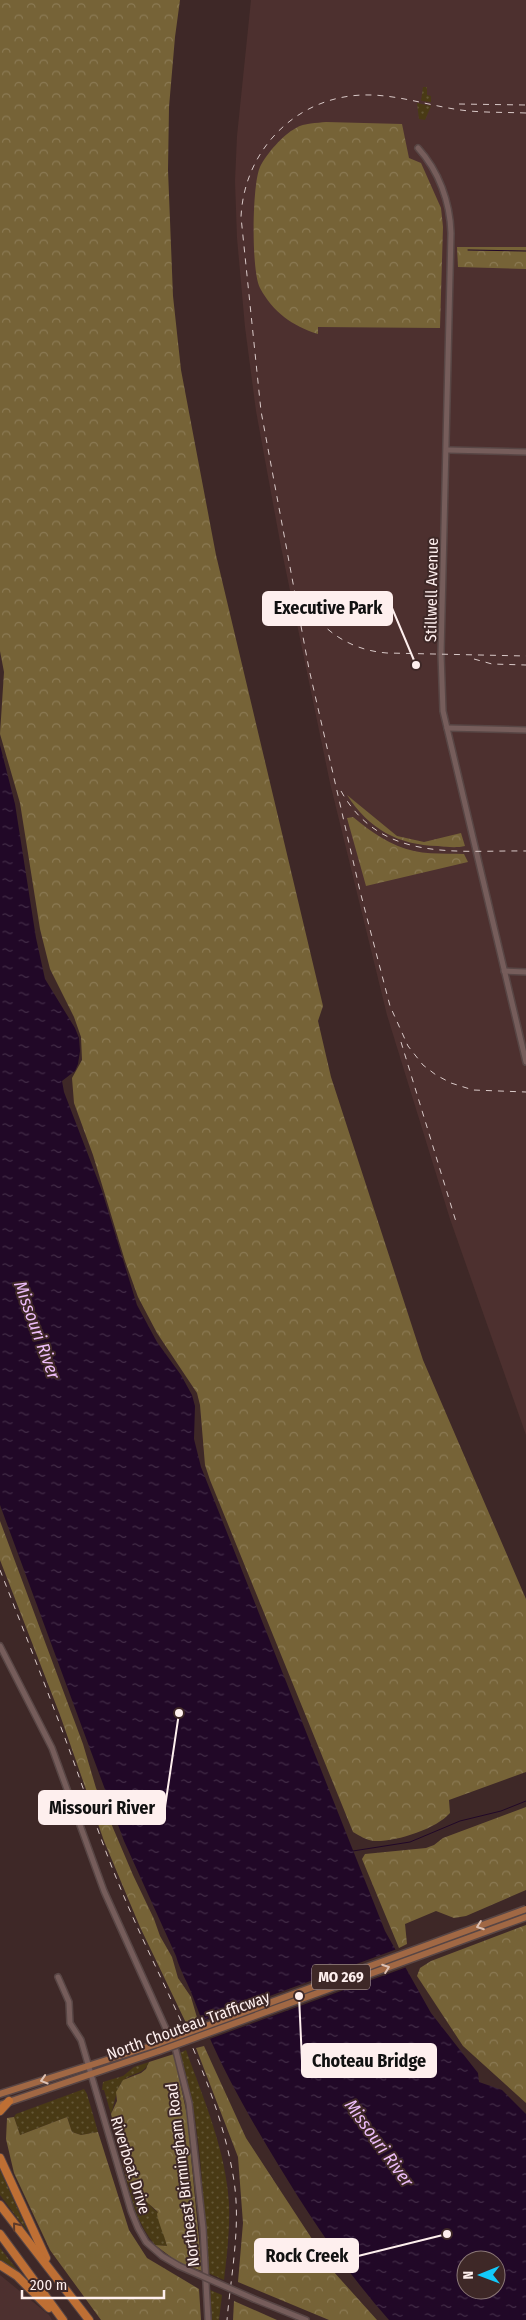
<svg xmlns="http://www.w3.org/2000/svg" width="526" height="2320" viewBox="0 0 526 2320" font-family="'Fira Sans Condensed',sans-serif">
<defs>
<pattern id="grass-dots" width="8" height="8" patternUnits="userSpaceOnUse" patternTransform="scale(1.25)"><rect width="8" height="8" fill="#493a15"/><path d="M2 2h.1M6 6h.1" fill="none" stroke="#645737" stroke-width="1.8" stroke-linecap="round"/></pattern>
<pattern id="forest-crowns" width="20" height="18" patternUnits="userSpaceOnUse" patternTransform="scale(1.25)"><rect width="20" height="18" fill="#766337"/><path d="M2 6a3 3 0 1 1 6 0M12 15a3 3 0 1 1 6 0" fill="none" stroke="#8b7a54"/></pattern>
<pattern id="water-ripples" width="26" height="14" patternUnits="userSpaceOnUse" patternTransform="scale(1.25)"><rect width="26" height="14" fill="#210827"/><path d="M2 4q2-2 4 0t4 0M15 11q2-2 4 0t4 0" fill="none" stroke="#422c47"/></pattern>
</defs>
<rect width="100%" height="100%" fill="#3e2827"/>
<g fill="#4d302f">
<polygon points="251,0 526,0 526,1435 450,1219 387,1015 330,783 281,547 256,411 245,327 237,238 235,181 237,136"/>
<polygon points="0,2275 49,2315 52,2320 0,2320"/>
</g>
<g fill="url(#grass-dots)">
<polygon points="423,87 427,87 427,95 431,96 431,102 421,101"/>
<polygon points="417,103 431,106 425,120 419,119"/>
<path d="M186,2050C204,2100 226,2151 229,2204C230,2228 227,2256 224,2280L208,2273C203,2199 202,2124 180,2053Z"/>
<path d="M149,2062C144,2075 133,2072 124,2080C116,2086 115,2104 111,2114L104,2090H102L103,2082L123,2076L134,2067Z"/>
<polygon points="84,2089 87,2094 98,2132 81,2135 72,2132 67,2117 20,2135 14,2117 16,2114"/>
<polygon points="0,2170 28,2232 0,2195"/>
<path d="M127,2181C148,2186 143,2204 158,2212L167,2246L155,2245C139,2226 133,2205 127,2181Z"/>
<polygon points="0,2248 23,2277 0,2261"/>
<polygon points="210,2290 222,2295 219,2320 212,2320"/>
</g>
<g fill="url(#forest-crowns)">
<path d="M0,0H180L175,37L169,107L168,170L173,296L181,370L216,555L323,1006L318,1021L331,1077L423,1360L526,1599V1772L449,1800L450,1813C436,1829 396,1842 374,1841C366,1840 360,1836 353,1832L210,1480L205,1465L200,1405L197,1393L157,1333L138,1297L125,1261L93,1155L74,1103L72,1078L82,1060L81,1037L74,1017L50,969L40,929L20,803L0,734L4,672L0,651Z"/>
<path d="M326,122L402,124L409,158L421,163L441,208L443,227L440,328L318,327V334C292,326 273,312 260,288C251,271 252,184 260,167C267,153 283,135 296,128C304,123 317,123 326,122Z"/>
<polygon points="457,247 526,247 526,269 458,267"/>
<path d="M347,795L397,836L424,842L461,833L465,846C457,848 447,847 438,846C398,845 369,829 347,795Z"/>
<path d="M353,817C371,832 391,846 414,851C430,855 448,853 464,854L468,862L366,886L347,818Z"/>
<polygon points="0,1521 83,1744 96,1788 133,1875 154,1919 160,1936 172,1957 178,1978 191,1997 198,2021 187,2025 140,1927 104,1841 60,1715 0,1560"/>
<polygon points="526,1807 526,1890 466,1916 454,1918 436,1911 405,1924 407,1944 399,1948 362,1859 365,1854 426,1848 434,1845 443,1838"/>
<polygon points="526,1925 526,2103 463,2046 417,1976 420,1968 431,1961"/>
<polygon points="204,2046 246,2138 333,2271 377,2320 329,2320 238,2282 243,2223 238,2157 196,2048"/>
<path d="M174,2054L187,2115L202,2271L179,2263L155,2245L167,2246C164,2234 159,2225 157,2214L158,2212L139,2195L142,2190L136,2184L127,2181L111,2114L117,2101L116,2092L123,2080L141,2073L146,2069L149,2062Z"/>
<polygon points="14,2117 20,2135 67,2117 72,2132 81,2135 98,2132 129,2230 147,2258 199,2289 201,2320 101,2320 50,2250 14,2173 6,2139 7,2118"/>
<polygon points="234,2301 277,2320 233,2320"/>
</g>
<path fill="url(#water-ripples)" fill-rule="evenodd" d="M0,745L15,804L36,938L45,979L75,1028L79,1038L80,1051L78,1064L75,1071L62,1081L64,1092L102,1191L137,1305L157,1342L181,1375L192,1395L195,1406L194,1439L201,1467L385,1931L431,2013L478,2073L479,2082L502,2090L526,2114V2320H389C347,2273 312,2220 279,2166C246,2112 215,2057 193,1997C188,1983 180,1971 176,1956L124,1841L0,1505ZM466,2260H496V2290H466Z"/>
<polygon fill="#3e2827" points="397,1949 407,1967 207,2040 199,2022"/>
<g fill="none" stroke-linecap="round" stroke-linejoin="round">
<g stroke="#210827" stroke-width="1">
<polyline points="468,250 526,251"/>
<polyline points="353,1851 410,1842 460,1821 501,1811 526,1801"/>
</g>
<g stroke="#584645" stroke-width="8">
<g id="minor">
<path d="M418,148C439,171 450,202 451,233L441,654L443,711L526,1062"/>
<polyline points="448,450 526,452"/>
<polyline points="447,728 526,730"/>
<polyline points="504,971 526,972"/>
<polyline points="0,1646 52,1748 104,1891 176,2051 189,2103 203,2228 208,2320"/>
<polyline points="58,1977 69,2002 70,2023 81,2040 131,2211 138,2228 146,2242 162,2256 179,2266"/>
<polyline points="254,2299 306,2320"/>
</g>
</g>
<g stroke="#584645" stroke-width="9">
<g id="major">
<polyline points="0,2094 157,2044"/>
<polyline points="0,2105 159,2051"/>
</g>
</g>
<g stroke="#584645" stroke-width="10">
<g id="highway">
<polyline points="0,2111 9,2101"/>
<polyline points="0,2158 46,2258"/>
<polyline points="0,2205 89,2320"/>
<polyline points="0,2234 63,2320"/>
<polyline points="0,2265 17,2276 49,2308"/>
</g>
</g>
<use href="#minor" stroke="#765d5b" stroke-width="5"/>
<use href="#major" stroke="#a16844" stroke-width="6"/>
<use href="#highway" stroke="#be6f34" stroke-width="8"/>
<g stroke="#d9c9c8" stroke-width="1" stroke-dasharray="6 6" stroke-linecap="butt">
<polyline points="459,104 526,105"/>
<path d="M526,113C502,112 477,113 454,109C424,104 393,94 363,95C296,97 244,150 241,217L261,411L309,669L360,891L390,1006L408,1046L423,1065L436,1075L451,1083L473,1090L526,1092"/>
<path d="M299,591C316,627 347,650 387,653L526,656"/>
<polyline points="474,659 492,664 526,665"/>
<path d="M341,791C381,863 456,850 526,851"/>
<polyline points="401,1042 457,1225"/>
<path d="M0,1570C23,1629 47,1689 69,1749C86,1795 101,1842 120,1887C159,1983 218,2078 234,2181C241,2227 231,2274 227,2320"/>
</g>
<g stroke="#584645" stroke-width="8" stroke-linecap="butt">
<polyline id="minor-bridge" points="179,2266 254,2299"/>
</g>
<g stroke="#584645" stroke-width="9" stroke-linecap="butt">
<g id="major-bridge">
<polyline points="157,2044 526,1909"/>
<polyline points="159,2051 526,1917"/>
</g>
</g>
<use href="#minor-bridge" stroke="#765d5b" stroke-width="5"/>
<use href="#major-bridge" stroke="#a16844" stroke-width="6"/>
</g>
<defs><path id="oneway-chevron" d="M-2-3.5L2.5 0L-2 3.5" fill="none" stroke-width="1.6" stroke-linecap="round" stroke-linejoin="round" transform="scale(1.25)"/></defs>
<g stroke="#ddc0b2">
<use href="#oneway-chevron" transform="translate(480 1926) rotate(160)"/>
<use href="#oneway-chevron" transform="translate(386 1968) rotate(-20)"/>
<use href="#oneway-chevron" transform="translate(44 2080) rotate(163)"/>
</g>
<use stroke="#5e3a2a" href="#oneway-chevron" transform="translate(16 2226) rotate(-129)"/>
<g text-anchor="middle" stroke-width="4" stroke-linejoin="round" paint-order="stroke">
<rect fill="#3e2827" stroke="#c4b3b2" stroke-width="1" x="312" y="1964.5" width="58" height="25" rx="4"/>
<g font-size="15" font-weight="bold" fill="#feefee">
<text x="341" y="1982">MO 269</text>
</g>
<g font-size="16" fill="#feefee" stroke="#3e2827">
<text transform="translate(431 590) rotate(-89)" y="6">Stillwell Avenue</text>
<text transform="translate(188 2025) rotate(-20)" y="6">North Chouteau Trafficway</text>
<text transform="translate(131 2165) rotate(73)" y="6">Riverboat Drive</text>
<text transform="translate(182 2175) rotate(-97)" y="6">Northeast Birmingham Road</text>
</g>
<g font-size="18" font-style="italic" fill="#edbdf9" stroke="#3e2827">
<text transform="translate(37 1330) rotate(70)" y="6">Missouri River</text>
<text transform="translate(379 2143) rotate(54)" y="6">Missouri River</text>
</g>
</g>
<path fill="none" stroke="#feefee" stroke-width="2" d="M416 665L392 608M179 1713L165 1807M299 1996L302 2061M447 2234L358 2256"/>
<g fill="#feefee" stroke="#3e2827" stroke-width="2">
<circle cx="416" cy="665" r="5"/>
<circle cx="179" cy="1713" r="5"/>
<circle cx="299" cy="1996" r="5"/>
<circle cx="447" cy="2234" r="5"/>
</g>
<g fill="#feefee" stroke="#feefee" stroke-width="2">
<rect x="263" y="592" width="129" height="33" rx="5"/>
<rect x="39" y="1791" width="126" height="33" rx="5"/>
<rect x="302" y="2044" width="134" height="33" rx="5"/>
<rect x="255" y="2239" width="103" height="33" rx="5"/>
</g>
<g font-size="18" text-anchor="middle" font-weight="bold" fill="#111">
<text x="328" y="614">Executive Park</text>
<text x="102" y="1814">Missouri River</text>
<text x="369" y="2067">Choteau Bridge</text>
<text x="307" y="2262">Rock Creek</text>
</g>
<g transform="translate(481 2275) rotate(269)"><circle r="24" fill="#3e2827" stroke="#8b7877"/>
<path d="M0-4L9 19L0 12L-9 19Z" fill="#13cafb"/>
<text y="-8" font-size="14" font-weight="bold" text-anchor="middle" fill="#feefee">N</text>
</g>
<path d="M22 2290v8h142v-8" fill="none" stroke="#feefee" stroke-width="2.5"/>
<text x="30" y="2290" font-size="15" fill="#feefee" stroke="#3e2827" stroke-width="4" paint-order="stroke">200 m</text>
</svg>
